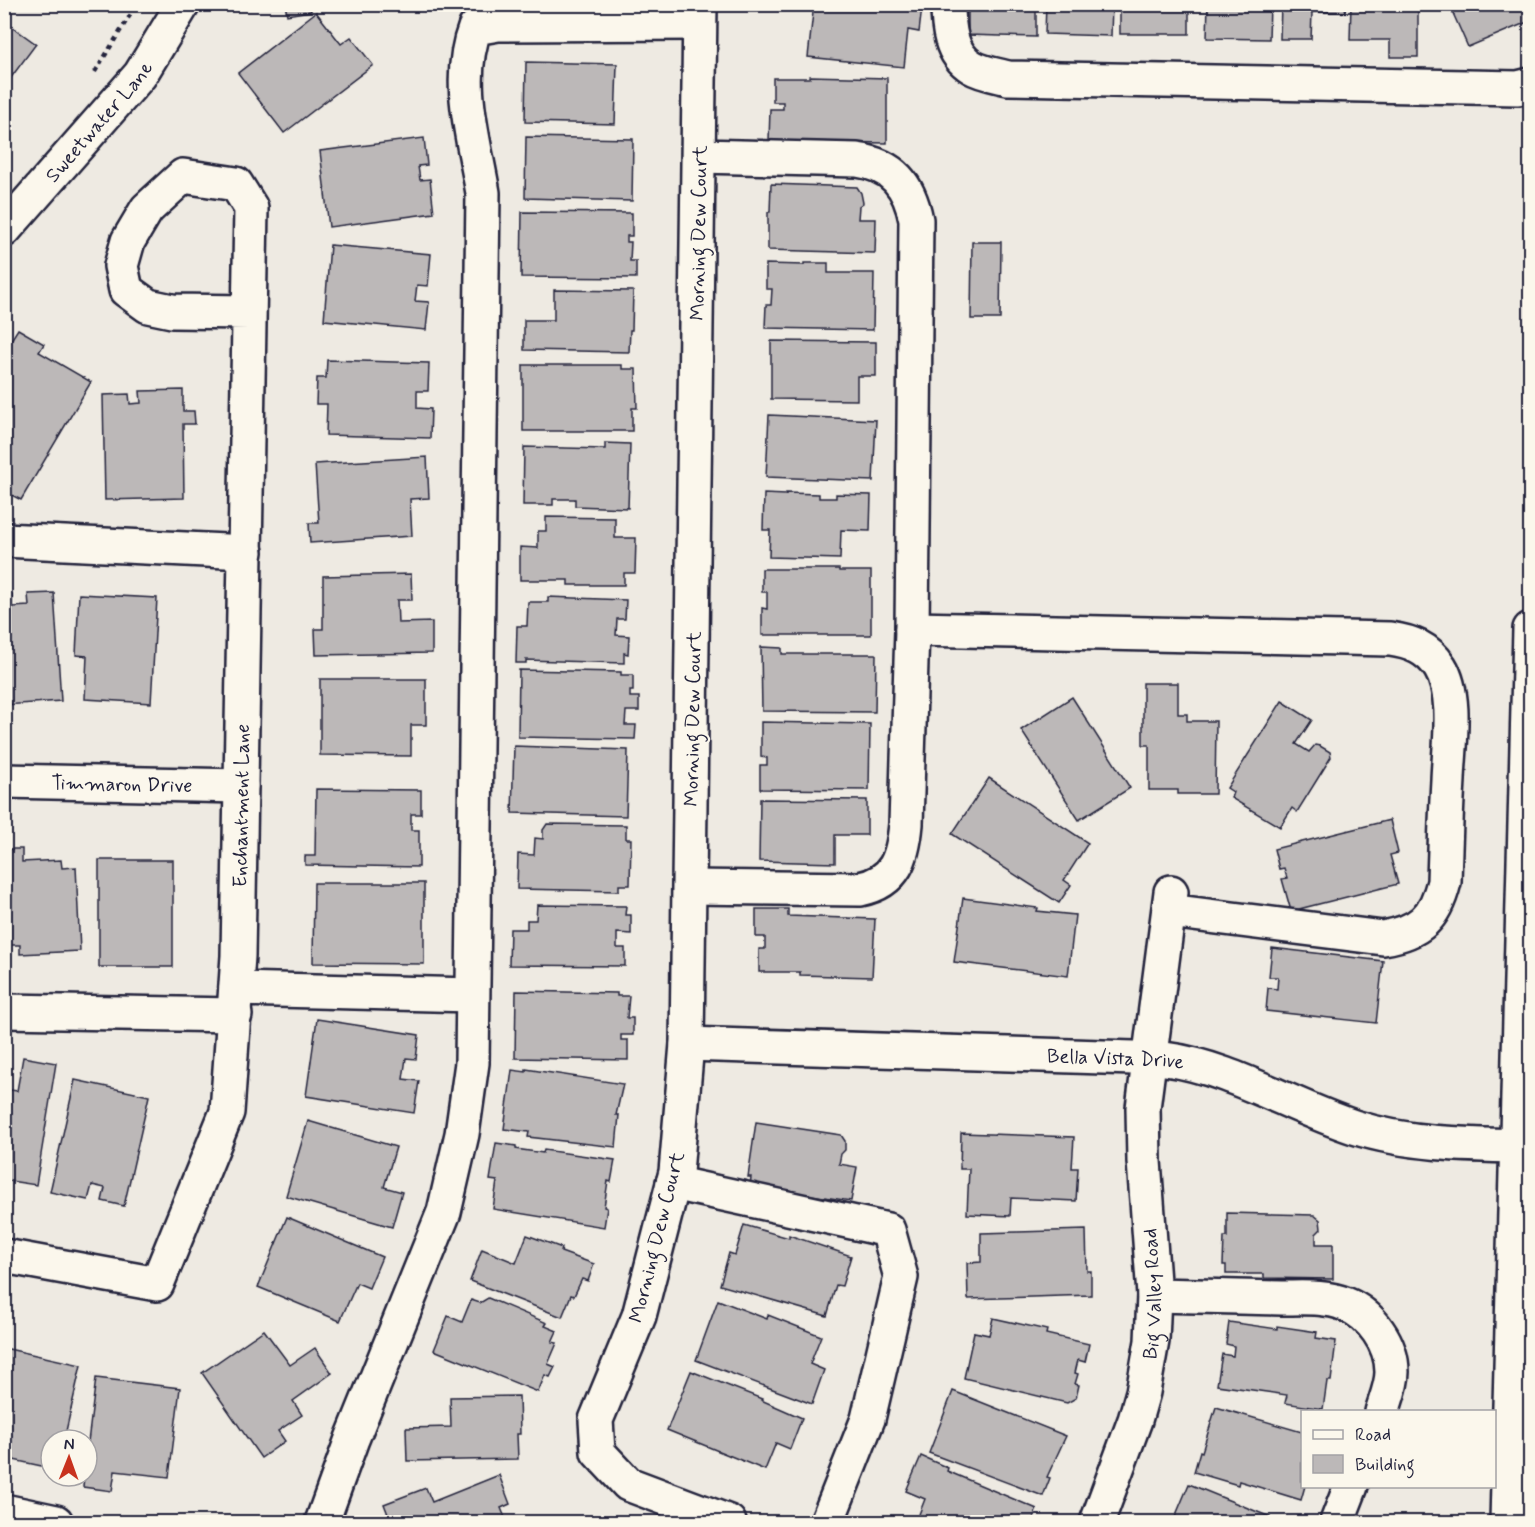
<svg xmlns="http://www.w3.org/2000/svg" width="1535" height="1527" viewBox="0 0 1535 1527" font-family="Mynerve,sans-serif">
<rect width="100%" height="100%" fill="#eeeae2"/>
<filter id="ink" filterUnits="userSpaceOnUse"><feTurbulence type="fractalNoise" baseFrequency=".0167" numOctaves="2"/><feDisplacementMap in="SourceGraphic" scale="12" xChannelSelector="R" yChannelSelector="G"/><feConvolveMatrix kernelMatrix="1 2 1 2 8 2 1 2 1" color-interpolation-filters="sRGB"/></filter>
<g filter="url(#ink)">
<g fill="#bcb8b8" stroke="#22223b" stroke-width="1.5">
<polygon points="285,4 310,4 311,11 287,15"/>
<polygon points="814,4 900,4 922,7 919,32 908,30 904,67 808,57"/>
<polygon points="968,4 1036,4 1036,37 968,35"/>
<polygon points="1046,4 1112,4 1111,36 1045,34"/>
<rect x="1120" y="4" width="69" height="30"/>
<polygon points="1208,4 1270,4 1269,39 1207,38"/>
<polygon points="1281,4 1346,4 1345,12 1312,12 1311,39 1280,39"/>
<polygon points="1351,4 1418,4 1418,57 1390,57 1390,40 1350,40"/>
<polygon points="1462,4 1530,4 1530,21 1468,47 1452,11 1463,7"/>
<polygon points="316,12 341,44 351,37 373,65 284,133 238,73"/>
<polygon points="4,21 36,44 4,87"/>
<polygon points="526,62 617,64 615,124 525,122"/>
<polygon points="810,76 887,78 887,143 769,141 770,109 783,109 783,102 773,102 773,78 810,78"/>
<polygon points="526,137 633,139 632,201 525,198"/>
<polygon points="424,138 427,165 418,166 420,180 430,179 434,213 329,227 320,151"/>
<polygon points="771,184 857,187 861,193 863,203 859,206 858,219 876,219 875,253 768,250 768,212 770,212"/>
<polygon points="522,212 632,213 632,236 627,236 627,242 631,242 630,261 636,261 636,278 521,277"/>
<polygon points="972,242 1001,242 1000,319 971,319"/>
<polygon points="330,245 431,254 428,286 417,285 415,301 429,302 426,330 324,320"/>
<polygon points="804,263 828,263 828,273 874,273 873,330 765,328 766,305 771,305 772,289 766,289 766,264 804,265"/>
<polygon points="554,290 633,291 632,330 630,330 629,352 524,350 524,320 554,320"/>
<polygon points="18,329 44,344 39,352 91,382 21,500 4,491 4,351"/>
<polygon points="771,341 876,342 876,376 857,376 857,400 771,399"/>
<polygon points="327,360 429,363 428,391 417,391 417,408 431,409 430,438 326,435 327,404 316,404 317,378 326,378"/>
<polygon points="523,365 622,365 622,369 636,369 637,408 632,408 632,431 523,431"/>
<polygon points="183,390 183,411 194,411 195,424 183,424 184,498 105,500 103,395 129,394 130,404 141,403 140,391"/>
<polygon points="769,415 876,420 873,481 766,477"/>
<polygon points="605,443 630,444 628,508 575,506 575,499 553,499 553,505 523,505 524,447 605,449"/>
<polygon points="427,457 429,498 410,499 412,536 310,543 309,523 319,523 315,464"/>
<polygon points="786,493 819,494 819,498 836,498 836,494 871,495 870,531 841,530 840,559 769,557 770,530 763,530 764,494 786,495"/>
<polygon points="546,517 615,518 615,538 636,538 635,573 624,573 624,585 568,585 568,580 520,580 520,547 538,548 538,531 546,531"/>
<polygon points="762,569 839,569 839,571 871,571 871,635 762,635 762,608 767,609 767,592 762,592"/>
<polygon points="411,574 412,600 397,600 398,623 432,622 432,653 316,655 315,629 323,629 323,576"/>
<polygon points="54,593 61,701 4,705 4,595 12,594 12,607 29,606 28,594"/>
<polygon points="79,594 157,598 151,703 85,699 87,656 76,655"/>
<polygon points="548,597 626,600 625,619 617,619 616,635 629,636 628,654 624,653 624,663 526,660 526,663 516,663 517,626 527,626 528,602 548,602"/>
<polygon points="761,647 782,648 782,654 876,654 875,712 762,711"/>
<polygon points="519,670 621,672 621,675 633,675 633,691 630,691 630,697 639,697 639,711 626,711 625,725 636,725 635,739 518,737"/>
<polygon points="320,679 426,679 426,725 411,725 411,756 320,755"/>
<polygon points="1143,683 1178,683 1178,714 1187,714 1187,721 1216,721 1215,794 1178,794 1178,790 1149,790 1149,745 1143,745"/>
<polygon points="1072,697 1130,788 1079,820 1021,730"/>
<polygon points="1282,701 1312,720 1296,744 1309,752 1315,745 1320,746 1330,752 1331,757 1297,812 1292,808 1280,827 1231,798 1233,792 1227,788"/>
<polygon points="761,722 870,724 869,790 760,789 760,765 767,765 767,758 761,757"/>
<polygon points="514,746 628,750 626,816 512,813"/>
<polygon points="989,778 1088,843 1064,880 1071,885 1059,903 952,834"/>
<polygon points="316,789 421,790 421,814 411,814 411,830 419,830 419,867 305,865 305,856 315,856"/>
<polygon points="760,799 867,800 867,835 835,835 835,863 759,861"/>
<polygon points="1390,820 1398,853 1390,855 1398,884 1291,911 1282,879 1287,878 1284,868 1279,869 1274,849"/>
<polygon points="547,824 626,825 626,839 631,839 630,885 619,885 619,891 517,889 518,854 534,855 535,838 543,839 543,830"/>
<polygon points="4,849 22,849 22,862 61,860 62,868 76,867 80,951 20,954 20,945 4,945"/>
<rect x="99" y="860" width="74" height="107"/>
<polygon points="314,883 424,883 424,964 313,963"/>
<polygon points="963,898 1038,908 1037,911 1075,915 1068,976 954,962"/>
<polygon points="537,905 626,906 625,915 631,915 631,934 617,933 617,948 625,948 625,966 509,965 510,929 527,929 527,920 536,920"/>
<polygon points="756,909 788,909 788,916 875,919 872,977 800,975 800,972 759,972 759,949 765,949 765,937 756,937"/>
<polygon points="1272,948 1383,961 1376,1023 1266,1011 1268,988 1277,989 1278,977 1269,977"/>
<polygon points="516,991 617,993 617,996 629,996 627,1018 633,1018 633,1035 621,1035 621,1040 628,1040 628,1060 515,1058"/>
<polygon points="317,1019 419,1035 416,1059 406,1058 403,1079 419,1081 414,1113 306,1096"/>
<polygon points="23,1057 56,1063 36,1185 4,1180 4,1089 17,1091"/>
<polygon points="526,1069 623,1084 616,1115 619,1115 616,1147 528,1137 529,1132 504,1129 512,1070 526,1072"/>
<polygon points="75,1080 149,1096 124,1206 102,1201 105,1188 92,1185 88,1200 50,1192"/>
<polygon points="308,1121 396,1147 384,1187 402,1192 392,1227 286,1196"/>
<polygon points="756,1122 841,1135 845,1141 845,1150 841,1154 839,1164 857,1167 851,1201 750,1186 751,1177 748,1177"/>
<polygon points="961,1133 1074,1137 1072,1168 1078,1168 1076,1201 1011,1198 1010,1216 967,1214 969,1169 960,1169"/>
<polygon points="496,1143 516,1146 516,1149 543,1153 544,1150 615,1160 611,1182 608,1181 604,1207 607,1208 604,1227 493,1209 497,1181 490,1180"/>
<polygon points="1227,1213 1314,1215 1320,1220 1321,1229 1316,1234 1316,1244 1333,1244 1333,1279 1264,1278 1264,1274 1226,1274 1226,1265 1223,1265 1224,1237 1227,1237"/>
<polygon points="287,1217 382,1257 369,1288 357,1283 340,1321 258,1287"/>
<polygon points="744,1225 789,1238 789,1235 851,1256 842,1286 836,1285 827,1316 720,1285 729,1253 735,1255"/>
<polygon points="1086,1230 1087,1271 1091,1271 1091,1295 968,1299 967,1263 981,1262 981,1233"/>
<polygon points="527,1235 562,1248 561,1252 594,1264 588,1281 582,1279 574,1296 571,1295 562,1317 470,1281 482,1249 516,1263"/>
<polygon points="488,1298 547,1323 545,1326 557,1331 552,1342 557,1343 548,1364 555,1367 550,1377 545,1375 538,1392 434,1350 448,1316 462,1322 471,1300 480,1303"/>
<polygon points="718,1300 767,1319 768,1315 821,1336 810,1364 824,1370 812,1404 696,1360"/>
<polygon points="993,1318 1047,1330 1046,1334 1089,1344 1085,1362 1078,1360 1075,1373 1078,1374 1075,1384 1079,1385 1076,1398 1067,1403 964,1378 974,1332 989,1335"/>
<polygon points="1229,1322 1277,1329 1277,1326 1317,1332 1316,1338 1336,1341 1331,1381 1327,1381 1323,1409 1285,1403 1287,1395 1217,1385 1222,1354 1233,1356 1234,1346 1226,1344"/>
<polygon points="264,1330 290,1365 315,1348 332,1373 293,1401 302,1415 278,1431 285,1441 261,1458 202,1373"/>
<polygon points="4,1348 81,1365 64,1440 51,1440 51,1468 4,1458"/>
<polygon points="691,1371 762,1399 761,1400 802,1418 790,1449 776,1443 765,1470 667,1430"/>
<polygon points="96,1378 180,1388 169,1477 115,1471 112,1491 83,1487 84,1476 87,1476 87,1450"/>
<polygon points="953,1391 1066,1436 1047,1477 1050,1478 1043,1496 929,1453"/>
<polygon points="519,1396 520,1434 517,1434 518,1459 407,1461 406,1428 451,1427 450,1397"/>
<polygon points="1216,1407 1302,1432 1302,1486 1305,1486 1301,1500 1239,1481 1238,1485 1194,1472 1200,1451 1202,1452"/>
<polygon points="921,1456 948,1468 947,1471 1037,1509 1032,1521 1029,1522 916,1522 925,1499 906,1491"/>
<polygon points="499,1475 510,1504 501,1508 506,1520 514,1517 516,1522 391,1522 384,1504 426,1488 432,1502"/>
<polygon points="1189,1484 1270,1517 1268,1522 1173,1522"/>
</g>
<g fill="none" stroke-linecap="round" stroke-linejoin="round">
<g stroke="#22223b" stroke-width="38">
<g id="minor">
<polyline points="700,4 687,1044 676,1172 639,1316 596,1420 598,1452 628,1484 729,1522"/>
<path d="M948,4C948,27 950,54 972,67C982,73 997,75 1008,78L1518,88L1530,85"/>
<path id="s1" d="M4,230L140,75L183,4"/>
<polyline points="4,540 246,552"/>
<path d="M912,629L1390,639C1411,642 1428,648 1440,667C1458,696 1449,747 1448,780C1446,814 1445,848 1444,882C1435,918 1420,932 1383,938L1169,911"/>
<path id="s2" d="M4,781L241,786"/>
<path d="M690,887L860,889C896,882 903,857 906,824L912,629L916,220C909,185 893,165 857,160L699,156"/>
<polyline points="236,989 472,995"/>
<polyline points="4,1011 235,1015"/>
<path id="s3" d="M687,1044L1165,1059C1229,1067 1292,1107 1354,1127C1410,1145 1472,1145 1530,1146"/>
<polyline points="673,1183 888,1230 901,1277 868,1419 827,1522"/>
<path id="s4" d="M4,1256L157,1284L227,1112L238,956L251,208L236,184L183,176L147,209L128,241L121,266L126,290L148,306L172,311L249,312"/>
<path d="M1154,1295C1197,1296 1239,1297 1282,1298C1302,1298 1326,1296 1345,1304C1371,1314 1392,1344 1392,1372C1392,1385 1386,1399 1382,1412"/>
<polyline points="4,1511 56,1522"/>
<path d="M322,1522L352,1439L444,1212L462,1134L472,1063L483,193C474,139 455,81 475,28L498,24L699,23"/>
<path id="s5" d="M1097,1522L1135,1420L1143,1392L1152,1341L1154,1295L1144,1161L1143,1108L1171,892"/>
<polyline points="1337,1522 1351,1486"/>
</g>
</g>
<g stroke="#22223b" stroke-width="38">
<polyline id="major" points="1507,1522 1530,629"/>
</g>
<polyline stroke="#22223b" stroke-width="4" stroke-dasharray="4.5 4.5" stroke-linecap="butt" points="95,72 137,4"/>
<use href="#minor" stroke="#fbf7ec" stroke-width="33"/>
<use href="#major" stroke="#fbf7ec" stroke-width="33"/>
</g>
</g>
<g text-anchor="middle" stroke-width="4.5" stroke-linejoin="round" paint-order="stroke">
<g font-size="20" fill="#22223b" stroke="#fbf7ec">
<text dy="7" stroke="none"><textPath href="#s1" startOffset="144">Sweetwater Lane</textPath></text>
<text transform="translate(698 233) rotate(-89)" y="7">Morning Dew Court</text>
<text transform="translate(692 719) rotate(-89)" y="7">Morning Dew Court</text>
<text dy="7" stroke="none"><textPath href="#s2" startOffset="118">Timmaron Drive</textPath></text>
<text dy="7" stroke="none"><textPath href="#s4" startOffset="648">Enchantment Lane</textPath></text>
<text dy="7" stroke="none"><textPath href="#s3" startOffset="429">Bella Vista Drive</textPath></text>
<text transform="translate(656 1237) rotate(-76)" y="7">Morning Dew Court</text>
<text dy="7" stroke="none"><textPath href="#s5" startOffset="237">Big Valley Road</textPath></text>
</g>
</g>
<rect width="1535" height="1527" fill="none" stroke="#fbf7ec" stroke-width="24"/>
<rect x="12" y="12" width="1511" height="1503" fill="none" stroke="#22223b" stroke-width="2" filter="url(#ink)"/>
<rect x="1301" y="1410" width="195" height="78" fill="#fbf7ec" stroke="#a4a2a5" stroke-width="1.5"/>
<rect x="1313" y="1430" width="30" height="9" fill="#fbf7ec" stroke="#a4a2a5" stroke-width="1.5"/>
<text x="1355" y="1440" font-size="18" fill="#22223b">Road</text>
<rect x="1313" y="1455" width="30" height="18" fill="#bcb8b8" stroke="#a4a2a5" stroke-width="1.5"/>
<text x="1355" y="1470" font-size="18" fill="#22223b">Building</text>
<g transform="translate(69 1458) rotate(1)"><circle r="28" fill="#fbf7ec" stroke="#a4a2a5" stroke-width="1.5"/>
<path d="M0-4.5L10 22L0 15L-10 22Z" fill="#c8321e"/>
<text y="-9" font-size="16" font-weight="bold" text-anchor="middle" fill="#22223b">N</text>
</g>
</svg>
